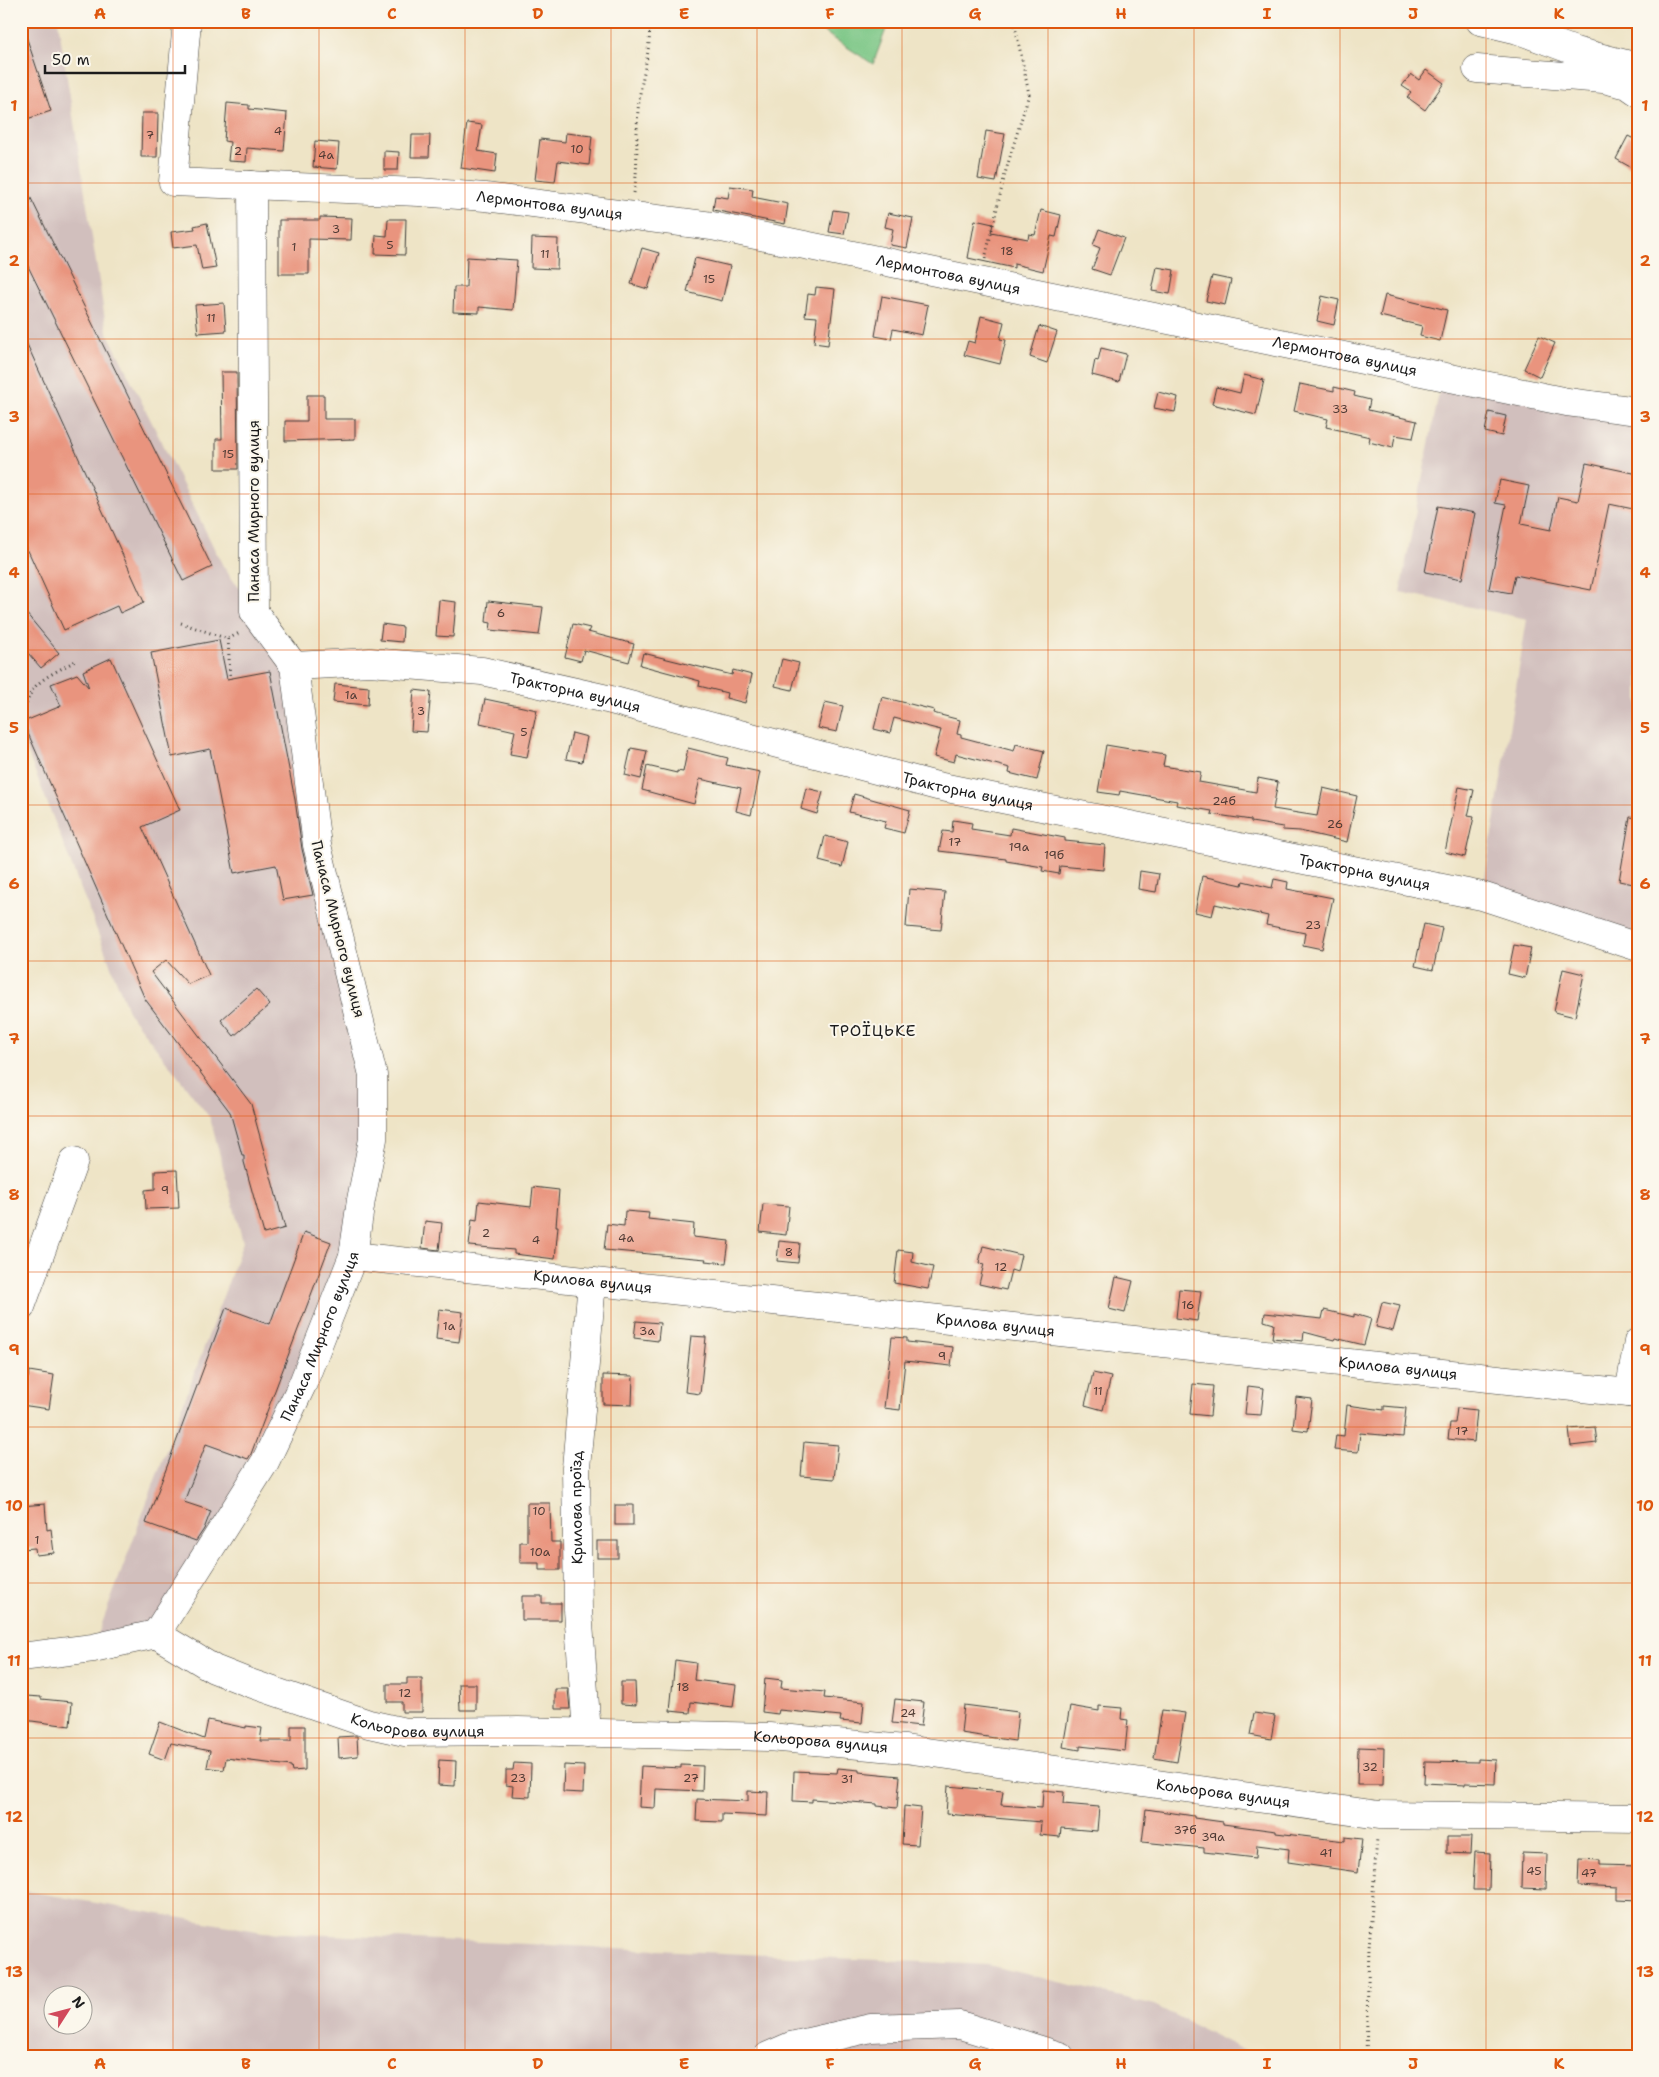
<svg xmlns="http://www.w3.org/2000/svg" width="1659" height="2077" viewBox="0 0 1659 2077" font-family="'Shantell Sans',sans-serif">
<rect width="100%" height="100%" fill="#fbf7ec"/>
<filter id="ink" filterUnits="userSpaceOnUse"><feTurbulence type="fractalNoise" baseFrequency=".02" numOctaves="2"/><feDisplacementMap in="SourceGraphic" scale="10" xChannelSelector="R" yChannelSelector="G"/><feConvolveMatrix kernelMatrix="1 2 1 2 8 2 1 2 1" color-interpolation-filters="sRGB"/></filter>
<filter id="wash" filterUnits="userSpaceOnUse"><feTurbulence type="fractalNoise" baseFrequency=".0096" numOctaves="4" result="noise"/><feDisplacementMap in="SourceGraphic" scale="20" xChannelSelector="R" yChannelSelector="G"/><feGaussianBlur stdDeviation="1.12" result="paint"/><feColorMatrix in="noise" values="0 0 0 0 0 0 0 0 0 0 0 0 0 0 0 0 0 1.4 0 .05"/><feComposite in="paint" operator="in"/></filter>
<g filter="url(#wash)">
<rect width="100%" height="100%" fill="#eee4c6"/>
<g fill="#d1bfbd" fill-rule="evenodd">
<polygon points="21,21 58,21 107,332 223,566 294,666 373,1139 303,1383 156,1634 93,1648 243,1242 210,1118 129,1013 21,735"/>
<polygon points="1442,377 1638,411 1638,947 1482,896 1527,619 1400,592"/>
<path d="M21,1890L263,1932L988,1965L1154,2005L1256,2056H21ZM52,1994H82V2024H52Z"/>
</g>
<polygon fill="#7ac685" stroke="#4b7150" points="807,21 889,21 873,64"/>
<g id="blocks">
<g fill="#e9947e">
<polygon points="21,30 24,30 51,111 27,119 21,101"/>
<polygon points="1426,70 1444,83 1425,110 1407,97 1411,92 1402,86 1411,74 1419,80"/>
<polygon points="227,103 249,105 249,109 287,113 284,151 247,148 246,162 228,161 230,142 224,141"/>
<polygon points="142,113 158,113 157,157 141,157"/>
<polygon points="467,123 482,125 478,151 497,154 495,173 461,168"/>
<polygon points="986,131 1005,134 996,182 978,179"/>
<polygon points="566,133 592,136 589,165 558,161 555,182 535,180 540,139 565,142"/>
<polygon points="412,135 430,135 429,157 411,157"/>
<polygon points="1628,136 1638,141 1638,157 1632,168 1616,159"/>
<polygon points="315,141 339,143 337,169 313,167"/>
<polygon points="384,151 399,152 398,170 384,170"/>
<polygon points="21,178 212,567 183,581 21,252"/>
<polygon points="730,186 753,189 752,197 788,204 785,224 713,210 715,196 728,198"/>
<polygon points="833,210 848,212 844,234 829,232"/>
<polygon points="1041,210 1061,215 1056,237 1051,236 1043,271 1014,264 1014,268 968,258 975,220 993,224 991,232 1028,239 1029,234 1035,235"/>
<polygon points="888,213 913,218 907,248 890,245 893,229 885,227"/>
<polygon points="320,217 352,218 351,240 309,239 309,274 279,274 279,220 320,220"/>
<polygon points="388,219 406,219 405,255 375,254 376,235 387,236"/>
<polygon points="207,223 216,268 202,270 197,245 173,248 171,232 195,229 194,226"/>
<polygon points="1099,229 1124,238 1110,275 1092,269 1100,248 1093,245"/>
<polygon points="532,238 558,239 557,269 531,268"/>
<polygon points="642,248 659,253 648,289 631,284"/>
<polygon points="467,257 517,260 513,310 479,307 479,313 453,312 454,287 466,287"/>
<polygon points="695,258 730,266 722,301 687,292"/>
<polygon points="1157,267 1174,270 1170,294 1152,291"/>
<polygon points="1212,276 1231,280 1225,305 1206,301"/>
<polygon points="816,287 835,289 828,345 814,343 817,317 805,316 808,294 815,295"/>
<polygon points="1385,295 1447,310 1440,341 1420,336 1422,326 1380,316"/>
<polygon points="882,296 928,305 922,335 893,329 891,339 875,336"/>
<polygon points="1322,296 1339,300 1334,325 1317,321"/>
<polygon points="224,303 226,331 198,333 195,305"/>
<polygon points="981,316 1004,322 1000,339 1006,340 1000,364 964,355 968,341 975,343"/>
<polygon points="1039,326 1057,332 1047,363 1030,357"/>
<polygon points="21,331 144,602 120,613 117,606 64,630 21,535"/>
<polygon points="1539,336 1555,343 1540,377 1524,369"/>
<polygon points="1101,348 1126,354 1119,382 1092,375 1095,360 1098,361"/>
<polygon points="221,372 237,372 238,469 216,469 216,439 222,439"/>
<polygon points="1244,375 1264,380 1256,415 1212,404 1216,387 1240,393"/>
<polygon points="1300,384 1334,391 1334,387 1355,392 1354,396 1370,400 1368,410 1417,421 1413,438 1395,435 1393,448 1369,442 1370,437 1326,427 1328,419 1294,411"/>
<polygon points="1158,392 1178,397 1175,412 1154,408"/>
<polygon points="307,395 324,395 324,419 355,419 355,439 285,441 285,421 307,421"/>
<polygon points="1489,412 1506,416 1502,436 1485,432"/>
<polygon points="1586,463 1638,474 1638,510 1609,504 1591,590 1515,575 1511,593 1489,589 1506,505 1495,503 1500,480 1529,486 1521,524 1551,530 1558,497 1578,501"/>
<polygon points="1438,506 1475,513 1462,579 1425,572"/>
<polygon points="439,600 456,602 453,637 436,636"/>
<polygon points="488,601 543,607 539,635 490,630 491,623 486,622"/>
<polygon points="21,607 59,653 41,668 21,645"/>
<polygon points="382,624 403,627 402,642 380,640"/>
<polygon points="573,624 590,628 588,632 634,644 629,662 584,650 581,661 565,657"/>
<polygon points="219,640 227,679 270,671 295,800 302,849 313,895 283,900 276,865 234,873 210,749 172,757 151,653"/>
<polygon points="643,653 732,675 733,670 752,675 745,703 726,698 727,693 699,686 700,681 640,665"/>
<polygon points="111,658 180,810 142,827 209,975 188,984 166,960 151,972 251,1104 285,1228 264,1234 244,1162 244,1155 242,1155 230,1112 145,999 23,722 61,706 51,684 77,674 89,688 83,671"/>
<polygon points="782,659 799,663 792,690 775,686"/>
<polygon points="335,684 369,687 368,705 333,702"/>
<polygon points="414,690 431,692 427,732 411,731"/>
<polygon points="882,697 934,710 933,713 960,720 957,734 961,735 961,737 1014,751 1016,744 1044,751 1037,780 1009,773 1010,768 956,754 954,762 934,757 941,730 894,718 890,733 874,729"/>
<polygon points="485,699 537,710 527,757 510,754 515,731 480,723"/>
<polygon points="825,702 843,706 837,732 818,728"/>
<polygon points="572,733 587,737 582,762 566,759"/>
<polygon points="1106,745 1165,755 1163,766 1201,772 1199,782 1256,792 1258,778 1278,782 1273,809 1317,816 1323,788 1357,796 1347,842 1300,831 1283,830 1283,827 1251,822 1251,820 1211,814 1212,811 1176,805 1177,801 1120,791 1119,795 1098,792"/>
<polygon points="631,748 647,751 641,779 625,775"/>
<polygon points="688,748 728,758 726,765 760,772 751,815 736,811 741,788 700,779 694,804 642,790 647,766 677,773 677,771 683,772"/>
<polygon points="1459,787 1474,790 1468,816 1474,817 1465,857 1445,852"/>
<polygon points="806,788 823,792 817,814 801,809"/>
<polygon points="854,794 910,810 904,833 884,828 886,821 849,812"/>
<polygon points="1630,817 1638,818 1638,885 1619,881"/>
<polygon points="953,820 972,823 971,829 1010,835 1011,828 1065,838 1065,841 1105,845 1103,870 1060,866 1059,874 1042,871 1043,867 1006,861 1006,859 939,851 943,831 952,832"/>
<polygon points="825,836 848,842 842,867 819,861"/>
<polygon points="1140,871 1159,874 1156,892 1138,889"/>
<polygon points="1202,876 1242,885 1243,881 1272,888 1274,879 1288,882 1287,889 1333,898 1322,949 1303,945 1305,933 1266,925 1268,916 1215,904 1212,916 1195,912"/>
<polygon points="909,889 945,892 941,930 906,927"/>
<polygon points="1424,924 1442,928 1433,970 1415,966"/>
<polygon points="1514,945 1531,948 1525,978 1508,974"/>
<polygon points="1563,969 1584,974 1575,1017 1554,1012"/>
<polygon points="256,989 270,1005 234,1036 221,1020"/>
<polygon points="177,1170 179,1208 146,1209 145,1190 155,1189 155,1171"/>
<polygon points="533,1187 559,1190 556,1226 558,1226 555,1259 514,1254 514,1250 469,1246 472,1219 477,1220 479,1201 531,1207"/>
<polygon points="763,1204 789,1206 786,1235 760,1232"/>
<polygon points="625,1211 649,1213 648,1219 694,1224 693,1237 729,1241 726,1263 705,1261 706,1259 604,1250 607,1224 624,1226"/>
<polygon points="425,1221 442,1223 439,1250 422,1248"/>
<polygon points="304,1232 331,1242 251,1454 248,1459 206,1444 184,1502 211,1511 204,1529 196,1541 146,1523 226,1308 270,1324"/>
<polygon points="779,1241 800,1243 798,1263 777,1261"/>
<polygon points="983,1246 1021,1255 1017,1272 1011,1270 1006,1290 979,1284 984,1264 979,1263"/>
<polygon points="898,1250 913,1252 912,1262 933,1267 928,1289 894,1283"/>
<polygon points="1116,1277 1133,1281 1125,1313 1109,1309"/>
<polygon points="1179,1289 1201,1291 1197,1321 1176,1318"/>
<polygon points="1382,1302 1400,1306 1393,1331 1376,1327"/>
<polygon points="439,1309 463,1312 459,1342 436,1339"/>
<polygon points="1324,1310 1354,1317 1354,1314 1371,1319 1364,1345 1335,1338 1334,1340 1304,1332 1303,1341 1272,1338 1274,1324 1264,1321 1265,1313 1322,1319"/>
<polygon points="636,1321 660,1323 658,1341 634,1338"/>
<polygon points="691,1336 706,1337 700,1394 685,1392"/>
<polygon points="892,1337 907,1338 907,1342 953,1347 951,1366 905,1361 900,1410 884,1408"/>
<polygon points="29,1371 54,1375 49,1409 21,1405 21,1377 28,1378"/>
<polygon points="1093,1373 1111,1377 1103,1410 1085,1405"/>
<polygon points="603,1375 633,1376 632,1405 603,1404"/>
<polygon points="1193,1384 1213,1386 1210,1416 1190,1414"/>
<polygon points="1248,1386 1264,1388 1261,1415 1245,1414"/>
<polygon points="1296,1397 1312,1399 1308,1431 1293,1429"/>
<polygon points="1347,1405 1384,1410 1384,1406 1406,1408 1403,1437 1360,1433 1358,1452 1334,1450 1336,1435 1344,1436"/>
<polygon points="1457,1408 1477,1410 1474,1442 1448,1439 1450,1423 1455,1423"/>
<polygon points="1595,1427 1597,1443 1571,1446 1569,1429"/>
<polygon points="804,1442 838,1445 834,1479 801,1476"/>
<polygon points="527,1503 550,1503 551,1542 560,1542 560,1570 539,1570 539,1563 520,1563 520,1542 527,1542"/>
<polygon points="45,1504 47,1530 51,1529 54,1553 36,1555 35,1548 21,1549 21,1506"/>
<rect x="615" y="1505" width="18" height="20"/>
<rect x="597" y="1541" width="21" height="17"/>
<polygon points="522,1596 542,1596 542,1603 561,1603 561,1620 522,1620"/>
<polygon points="675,1660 696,1663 694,1680 736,1685 733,1707 691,1702 690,1713 670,1711"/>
<polygon points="407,1678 422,1678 422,1712 402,1712 402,1702 387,1702 387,1684 407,1684"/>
<polygon points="765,1678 782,1680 781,1688 825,1692 824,1698 864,1702 862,1723 840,1721 841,1716 779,1710 778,1714 762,1712"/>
<polygon points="621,1682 635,1682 636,1705 621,1704"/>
<polygon points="459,1684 476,1684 476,1710 460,1710"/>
<polygon points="555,1689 568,1689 570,1709 555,1709"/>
<polygon points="26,1696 41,1697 41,1699 72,1702 70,1726 24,1720"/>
<polygon points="895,1699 924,1702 921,1726 892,1723"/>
<polygon points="964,1705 1018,1712 1015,1741 961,1733"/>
<polygon points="1070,1706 1099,1711 1099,1706 1122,1708 1121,1719 1128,1720 1125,1751 1080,1746 1080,1750 1063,1747"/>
<polygon points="1162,1710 1185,1713 1177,1762 1154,1758"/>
<polygon points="1254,1713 1275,1716 1271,1739 1250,1735"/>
<polygon points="208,1720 246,1728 246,1726 262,1728 260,1741 291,1741 291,1726 305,1726 305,1770 292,1771 291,1766 226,1758 224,1770 207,1767 210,1751 171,1743 165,1760 149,1754 160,1722 204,1739"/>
<polygon points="355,1736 357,1736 358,1756 339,1758 338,1737"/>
<polygon points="1358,1747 1384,1748 1383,1785 1357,1785"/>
<polygon points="1478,1759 1496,1760 1495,1784 1465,1783 1465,1785 1424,1783 1425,1761 1478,1762"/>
<polygon points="439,1760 456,1761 455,1786 438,1785"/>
<polygon points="514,1763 531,1764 530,1797 512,1796 513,1786 506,1785 506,1770 513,1770"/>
<polygon points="564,1765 584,1766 583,1793 563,1792"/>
<polygon points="681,1765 703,1766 702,1791 656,1789 655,1808 639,1807 641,1766 681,1768"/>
<polygon points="838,1768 859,1770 859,1772 900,1776 897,1808 877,1806 877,1804 812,1799 812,1802 793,1801 794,1771 837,1773"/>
<polygon points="948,1786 1003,1791 1001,1805 1042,1808 1043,1790 1064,1792 1063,1804 1099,1807 1097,1831 1061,1828 1060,1837 1040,1835 1041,1822 946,1814"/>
<polygon points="748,1791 768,1792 767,1816 722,1814 722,1822 696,1821 697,1799 748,1801"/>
<polygon points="904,1806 921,1808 918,1845 902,1844"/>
<polygon points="1146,1809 1194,1816 1194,1818 1223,1822 1223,1824 1276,1831 1276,1833 1345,1841 1345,1837 1362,1839 1358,1872 1288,1862 1289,1849 1257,1845 1256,1858 1204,1852 1204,1848 1142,1842"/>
<polygon points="1447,1837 1471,1837 1470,1854 1447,1853"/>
<polygon points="1475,1852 1490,1853 1489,1890 1473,1890"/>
<polygon points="1522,1853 1547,1854 1546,1889 1521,1888"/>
<polygon points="1579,1859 1600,1860 1600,1865 1638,1866 1638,1900 1617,1899 1617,1888 1578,1886"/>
</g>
</g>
</g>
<g filter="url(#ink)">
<use href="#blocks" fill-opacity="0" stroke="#3c3a36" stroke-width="1"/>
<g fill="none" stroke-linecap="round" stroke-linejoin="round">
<g stroke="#3c3a36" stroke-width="29">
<g id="minor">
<path id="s1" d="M187,21L173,182L419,192L485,197L712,226L1567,402L1638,411"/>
<polyline points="1480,21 1518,30 1575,51 1638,67"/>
<polyline points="1477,69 1603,79 1628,85 1638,92"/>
<path id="s2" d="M294,666L370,662L482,671L607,699L937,786L1482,896L1638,947"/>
<path id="s3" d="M353,1256L1638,1394"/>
<polyline points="21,1307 74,1161"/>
<polyline points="1629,1393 1638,1342"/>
<path id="s4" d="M156,1634L265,1462L303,1383L353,1256L361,1200L373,1139V1075L317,845L294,666L254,612L252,185"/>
<path id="s5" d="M21,1657L93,1648L156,1634L214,1669L247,1682L369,1724L405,1732L518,1731L769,1737L905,1749L1379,1815L1638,1818"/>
<path id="s6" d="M587,1733L578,1610L576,1468L592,1282"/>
<polyline points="768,2056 791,2046 871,2028 960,2025 1060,2056"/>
</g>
</g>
<g stroke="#3c3a36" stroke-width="3" stroke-dasharray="1 4" stroke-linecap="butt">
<path d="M634,193C639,161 635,132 639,101C642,74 652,48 649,21"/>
<polyline points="985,259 1006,170 1029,94 1014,21"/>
<polyline points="181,623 228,639 241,632"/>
<polyline points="228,639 230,675"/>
<path d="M21,712C28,706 28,695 34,688C43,677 65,667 77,660"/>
<polyline points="1366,2056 1369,1948 1377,1838"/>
</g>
<use href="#minor" stroke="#fff" stroke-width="28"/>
</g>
</g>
<path fill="none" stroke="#de560d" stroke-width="1" stroke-opacity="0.55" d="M173,21V2056M319,21V2056M465,21V2056M611,21V2056M757,21V2056M902,21V2056M1048,21V2056M1194,21V2056M1340,21V2056M1486,21V2056M21,183H1638M21,339H1638M21,494H1638M21,650H1638M21,805H1638M21,961H1638M21,1116H1638M21,1272H1638M21,1427H1638M21,1583H1638M21,1738H1638M21,1894H1638"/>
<g text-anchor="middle" stroke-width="4" stroke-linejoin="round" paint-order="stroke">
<g font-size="12" fill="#4f3a34">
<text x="278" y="135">4</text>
<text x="150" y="139">7</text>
<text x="577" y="153">10</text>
<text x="238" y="155">2</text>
<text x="326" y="159">4а</text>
<text x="336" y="233">3</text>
<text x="390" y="249">5</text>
<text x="294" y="251">1</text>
<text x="1007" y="255">18</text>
<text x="545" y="258">11</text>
<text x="709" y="283">15</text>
<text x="211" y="322">11</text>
<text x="1340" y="413">33</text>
<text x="228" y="458">15</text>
<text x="501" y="617">6</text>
<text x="351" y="699">1а</text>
<text x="421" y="715">3</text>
<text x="524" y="736">5</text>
<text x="1224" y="805">24б</text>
<text x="1335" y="828">26</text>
<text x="955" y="846">17</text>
<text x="1019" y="851">19а</text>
<text x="1054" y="859">19б</text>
<text x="1313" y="929">23</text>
<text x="165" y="1194">9</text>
<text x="486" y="1237">2</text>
<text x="626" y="1242">4а</text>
<text x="536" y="1244">4</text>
<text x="789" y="1256">8</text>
<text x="1001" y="1271">12</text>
<text x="1188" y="1309">16</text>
<text x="449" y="1330">1а</text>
<text x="647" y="1335">3а</text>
<text x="942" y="1360">9</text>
<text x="1098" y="1395">11</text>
<text x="1462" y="1435">17</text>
<text x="539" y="1515">10</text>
<text x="37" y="1544">1</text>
<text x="540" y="1556">10а</text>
<text x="683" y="1691">18</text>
<text x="405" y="1697">12</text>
<text x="908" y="1717">24</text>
<text x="1370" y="1771">32</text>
<text x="518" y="1782">23</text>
<text x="691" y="1782">27</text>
<text x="847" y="1783">31</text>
<text x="1185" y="1834">37б</text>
<text x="1213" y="1841">39а</text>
<text x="1326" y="1857">41</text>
<text x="1534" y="1875">45</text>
<text x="1589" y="1877">47</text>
</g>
<g font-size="15" fill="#1c1c1c" stroke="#fbf7ec">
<text dy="5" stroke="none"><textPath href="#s1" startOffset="539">Лермонтова вулиця</textPath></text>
<text dy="5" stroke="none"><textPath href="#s1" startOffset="944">Лермонтова вулиця</textPath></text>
<text dy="5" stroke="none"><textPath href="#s1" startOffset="1349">Лермонтова вулиця</textPath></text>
<text transform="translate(254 511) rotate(-90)" y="5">Панаса Мирного вулиця</text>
<text dy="5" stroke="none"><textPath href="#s2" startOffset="284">Тракторна вулиця</textPath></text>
<text dy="5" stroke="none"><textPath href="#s2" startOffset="689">Тракторна вулиця</textPath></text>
<text dy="5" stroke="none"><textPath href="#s2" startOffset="1094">Тракторна вулиця</textPath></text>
<text transform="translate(338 929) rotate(76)" y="5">Панаса Мирного вулиця</text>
<text dy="5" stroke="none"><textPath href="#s3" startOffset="241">Крилова вулиця</textPath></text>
<text dy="5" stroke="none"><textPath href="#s3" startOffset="646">Крилова вулиця</textPath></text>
<text dy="5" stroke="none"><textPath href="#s4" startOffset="341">Панаса Мирного вулиця</textPath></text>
<text dy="5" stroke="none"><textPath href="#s3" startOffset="1051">Крилова вулиця</textPath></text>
<text dy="5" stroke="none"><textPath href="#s6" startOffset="226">Крилова проїзд</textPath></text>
<text dy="5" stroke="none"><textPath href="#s5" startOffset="418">Кольорова вулиця</textPath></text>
<text dy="5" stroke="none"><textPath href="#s5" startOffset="822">Кольорова вулиця</textPath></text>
<text dy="5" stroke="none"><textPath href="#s5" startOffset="1228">Кольорова вулиця</textPath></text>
</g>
<g font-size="16" letter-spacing="1" fill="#1c1c1c" stroke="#fbf7ec">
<text x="873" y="1036">ТРОЇЦЬКЕ</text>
</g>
</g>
<rect width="1659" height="2077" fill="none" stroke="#fbf7ec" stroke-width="55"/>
<g transform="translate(68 2010) rotate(54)"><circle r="24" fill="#fbf7ec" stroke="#a29f99"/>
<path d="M0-4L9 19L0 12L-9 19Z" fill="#d1495b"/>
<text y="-8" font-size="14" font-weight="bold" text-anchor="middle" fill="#1c1c1c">N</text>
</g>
<path d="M45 65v8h140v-8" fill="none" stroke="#1c1c1c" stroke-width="2.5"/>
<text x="52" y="65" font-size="15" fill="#1c1c1c" stroke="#fbf7ec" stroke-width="4" paint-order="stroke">50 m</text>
<rect x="28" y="28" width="1604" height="2022" fill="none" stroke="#de560d" stroke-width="2"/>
<g font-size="16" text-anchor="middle" font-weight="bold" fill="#de560d">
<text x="100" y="19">A</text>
<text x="246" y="19">B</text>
<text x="392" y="19">C</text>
<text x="538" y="19">D</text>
<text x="684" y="19">E</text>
<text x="830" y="19">F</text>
<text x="975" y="19">G</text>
<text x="1121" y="19">H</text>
<text x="1267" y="19">I</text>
<text x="1413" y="19">J</text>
<text x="1559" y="19">K</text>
<text x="14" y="111">1</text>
<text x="1645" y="111">1</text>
<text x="14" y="266">2</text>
<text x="1645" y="266">2</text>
<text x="14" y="422">3</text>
<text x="1645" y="422">3</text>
<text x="14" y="578">4</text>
<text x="1645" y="578">4</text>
<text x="14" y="733">5</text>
<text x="1645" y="733">5</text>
<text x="14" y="889">6</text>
<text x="1645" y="889">6</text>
<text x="14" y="1044">7</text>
<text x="1645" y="1044">7</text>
<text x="14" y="1200">8</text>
<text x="1645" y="1200">8</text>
<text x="14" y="1355">9</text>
<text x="1645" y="1355">9</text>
<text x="14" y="1511">10</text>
<text x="1645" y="1511">10</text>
<text x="14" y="1666">11</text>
<text x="1645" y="1666">11</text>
<text x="14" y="1822">12</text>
<text x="1645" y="1822">12</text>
<text x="14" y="1977">13</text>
<text x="1645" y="1977">13</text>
<text x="100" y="2069">A</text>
<text x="246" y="2069">B</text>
<text x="392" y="2069">C</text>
<text x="538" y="2069">D</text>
<text x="684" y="2069">E</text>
<text x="830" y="2069">F</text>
<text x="975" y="2069">G</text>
<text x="1121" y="2069">H</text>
<text x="1267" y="2069">I</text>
<text x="1413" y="2069">J</text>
<text x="1559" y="2069">K</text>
</g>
</svg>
